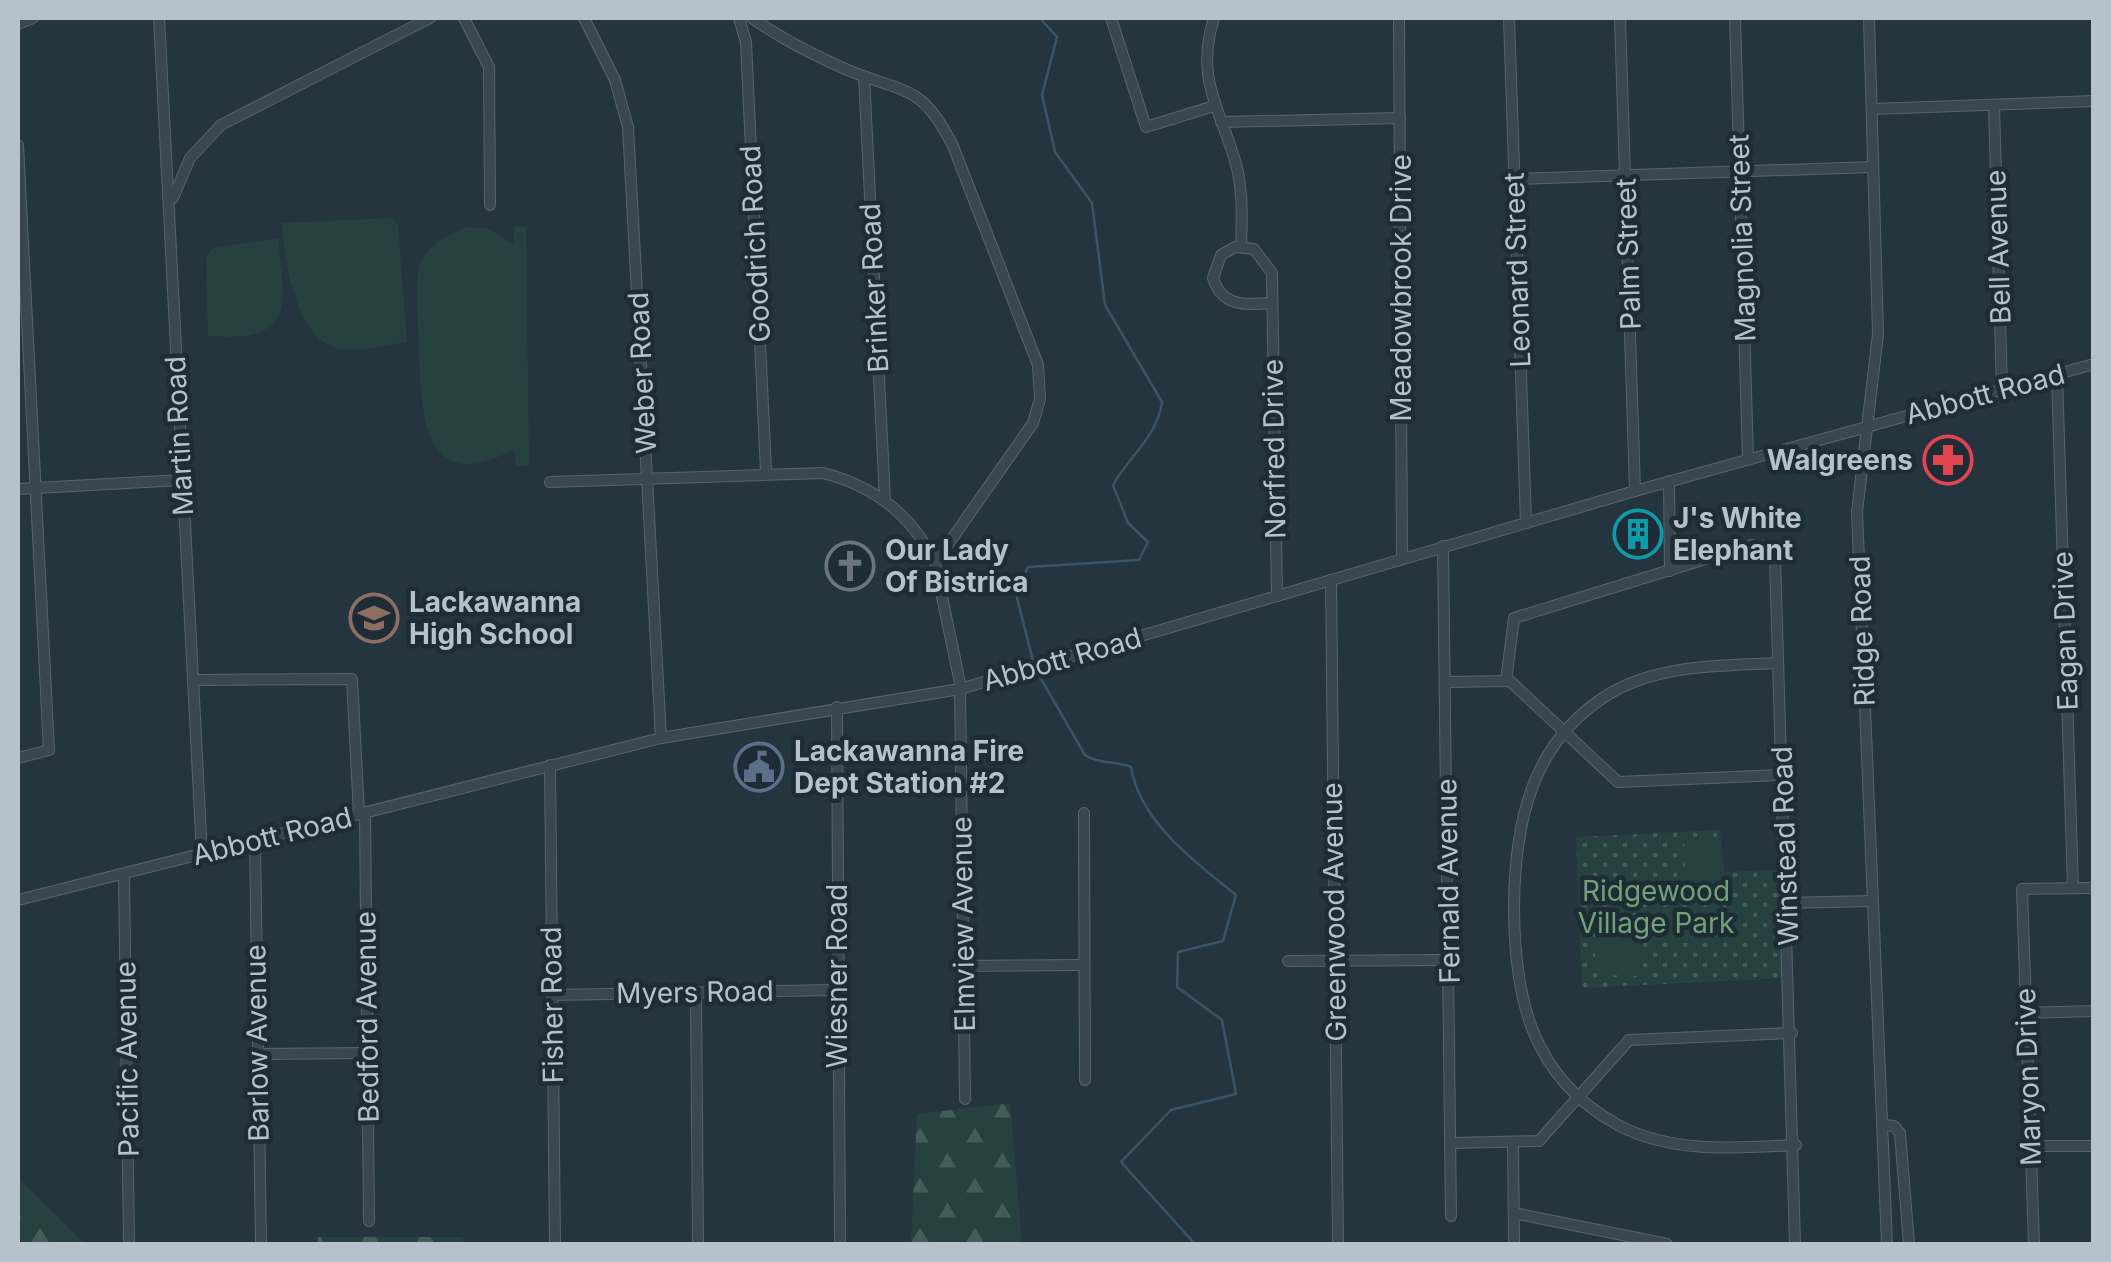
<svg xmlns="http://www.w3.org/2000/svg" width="2111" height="1262" viewBox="0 0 2111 1262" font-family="Inter,sans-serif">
<defs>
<pattern id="forest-firs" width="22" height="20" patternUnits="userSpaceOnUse" patternTransform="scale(2.5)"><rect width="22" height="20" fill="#274140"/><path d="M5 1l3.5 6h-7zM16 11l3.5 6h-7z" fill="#445b5a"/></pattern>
<pattern id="park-dots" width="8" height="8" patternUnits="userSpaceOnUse" patternTransform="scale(2.5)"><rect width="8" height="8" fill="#274140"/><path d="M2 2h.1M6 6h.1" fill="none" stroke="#445b5a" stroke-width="1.8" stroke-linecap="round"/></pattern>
</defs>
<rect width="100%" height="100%" fill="#253540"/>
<g fill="url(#forest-firs)">
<polygon points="1010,1103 1022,1244 911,1244 917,1114"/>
<polygon points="18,1178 85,1244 19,1244"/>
<polygon points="318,1237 463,1237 463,1244 317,1244"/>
</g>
<polygon fill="url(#park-dots)" points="1720,830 1724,872 1780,870 1785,978 1582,988 1576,837"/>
<g fill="#274140">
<path d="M392,218L398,225L407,342C386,345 356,353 336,348C295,337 284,258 282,223Z"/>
<path d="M467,227L487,228L513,244L515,227H526L529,465L516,466L514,449C424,499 421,415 419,351C419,324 413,291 420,265C426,244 449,235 467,227Z"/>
<path d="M278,238C286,307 295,342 208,336L206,258L213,248Z"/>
<polygon points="1717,837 1719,879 1685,880 1684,839"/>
<polygon points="1628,919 1641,937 1640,976 1603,975 1595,966 1595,922"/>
</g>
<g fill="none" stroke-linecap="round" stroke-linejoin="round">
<g stroke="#395467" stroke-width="2.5">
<path d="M1034,665L1016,594L1028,567L1139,560L1148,542L1128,523L1113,485C1130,455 1157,437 1162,402L1105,305L1092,203L1055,152L1042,95L1057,37L1040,18"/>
<path d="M1037,672L1085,755C1098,764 1116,761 1131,767C1140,822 1195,862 1236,895L1223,941L1178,952L1177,987L1222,1020L1236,1094L1171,1110L1121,1162L1195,1244"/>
</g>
<g stroke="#57646d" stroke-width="12">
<g id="minor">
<polyline points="159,18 202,854"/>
<polyline points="464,18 489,67 490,205"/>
<polyline points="584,18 615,80 628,127 661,738"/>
<polyline points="739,18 746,42 766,471"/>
<path d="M752,18C782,39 815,56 850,71C906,94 921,83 953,146L1038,365L1040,399L1033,423L935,563L960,683L965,1099"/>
<polyline points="1111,18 1146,127 1214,106"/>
<path d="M1214,18C1194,81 1222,110 1237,168C1243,194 1242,221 1241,246"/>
<polyline points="1399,18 1402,559"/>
<polyline points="1509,18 1526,523"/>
<polyline points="1620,18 1635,491"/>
<polyline points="1735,18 1748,459"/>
<polyline points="1869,18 1878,334 1857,512 1887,1244"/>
<polyline points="18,24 33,18"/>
<polyline points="864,76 885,499"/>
<polyline points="1994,105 2002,390"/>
<polyline points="1872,109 2094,101"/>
<polyline points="1221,122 1400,118"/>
<polyline points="18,145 49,750 18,758"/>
<polyline points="1514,179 1873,167"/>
<polyline points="173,198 190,158 221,125 430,18"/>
<path d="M1271,303C1245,305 1222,307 1213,278L1221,255L1235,247L1254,249L1272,273L1277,596"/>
<polyline points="2057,375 2073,888"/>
<polyline points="1669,481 1670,571"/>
<path d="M550,482L823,473C874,486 912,514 935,563"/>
<polyline points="18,489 181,480"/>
<polyline points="1443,546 1451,1216"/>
<polyline points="1331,580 1338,1244"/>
<path d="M1778,663C1722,666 1659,664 1609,694C1532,741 1515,821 1514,905C1514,995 1530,1077 1618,1125C1673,1154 1736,1148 1796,1145"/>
<polyline points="193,680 352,679 359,814"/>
<polyline points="1506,681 1514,618 1751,545 1767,547 1775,557 1795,1244"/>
<polyline points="1445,682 1510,681 1618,782 1782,775"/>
<polyline points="837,707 840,1244"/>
<polyline points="550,765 555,1244"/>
<polyline points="365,813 369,1221"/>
<polyline points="1084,813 1085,1080"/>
<polyline points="255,841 261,1244"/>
<polyline points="124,874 129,1244"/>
<polyline points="18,900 661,738 960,689 1635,491 2094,364"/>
<polyline points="1787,903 1872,901"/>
<polyline points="1288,961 1449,960"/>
<polyline points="963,966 1084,965"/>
<polyline points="696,992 698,1244"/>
<polyline points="552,995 837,990"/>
<polyline points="2026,1013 2094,1011"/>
<polyline points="257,1054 368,1053"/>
<polyline points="1883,1125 1894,1126 1900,1133 1909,1244"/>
<polyline points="1513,1142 1514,1244"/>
<polyline points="1452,1143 1539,1141 1629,1040 1792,1033"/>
<polyline points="2031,1146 2094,1146"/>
<polyline points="1514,1213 1667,1244"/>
<polyline points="2034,1244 2022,889 2094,888"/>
</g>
</g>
<use href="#minor" stroke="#3a4750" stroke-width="10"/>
</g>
<defs>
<g id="pharmacy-ring" transform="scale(2.5)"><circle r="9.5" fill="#1e2c35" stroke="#e0444e" stroke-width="1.5"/><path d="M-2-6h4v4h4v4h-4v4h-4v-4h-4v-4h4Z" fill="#e0444e"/></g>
<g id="building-ring" transform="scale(2.5)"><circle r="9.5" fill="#1e2c35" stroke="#0f9aa8" stroke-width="1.5"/><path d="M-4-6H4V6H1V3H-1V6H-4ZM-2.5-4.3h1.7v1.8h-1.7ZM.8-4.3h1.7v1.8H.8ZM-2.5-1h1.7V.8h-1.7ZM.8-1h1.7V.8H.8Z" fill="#0f9aa8"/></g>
<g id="church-ring" transform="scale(2.5)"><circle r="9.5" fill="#1e2c35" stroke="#6b7280" stroke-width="1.5"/><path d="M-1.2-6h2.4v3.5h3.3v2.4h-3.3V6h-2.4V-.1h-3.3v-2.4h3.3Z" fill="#6b7280"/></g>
<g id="school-ring" transform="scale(2.5)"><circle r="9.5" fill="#1e2c35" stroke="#8d6e63" stroke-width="1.5"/><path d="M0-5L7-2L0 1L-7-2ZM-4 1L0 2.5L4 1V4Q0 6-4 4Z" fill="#8d6e63"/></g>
<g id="civic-ring" transform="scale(2.5)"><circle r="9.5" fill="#1e2c35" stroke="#5c6f8a" stroke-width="1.5"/><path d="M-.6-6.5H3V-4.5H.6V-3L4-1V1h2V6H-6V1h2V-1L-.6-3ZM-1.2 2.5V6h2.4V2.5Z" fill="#5c6f8a"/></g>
</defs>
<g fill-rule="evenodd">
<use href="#pharmacy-ring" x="1948" y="460"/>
<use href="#building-ring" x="1638" y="534"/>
<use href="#church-ring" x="850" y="566"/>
<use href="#school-ring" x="374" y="618"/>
<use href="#civic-ring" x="759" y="767"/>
</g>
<g text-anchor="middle" stroke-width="9" stroke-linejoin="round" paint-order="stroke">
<g font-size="28" fill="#b6c1ca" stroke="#1e2c35">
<text transform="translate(1742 238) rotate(-92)" y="10">Magnolia Street</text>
<text transform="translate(755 244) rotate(-93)" y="10">Goodrich Road</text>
<text transform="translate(1998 247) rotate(-92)" y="10">Bell Avenue</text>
<text transform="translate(1628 254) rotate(-92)" y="10">Palm Street</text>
<text transform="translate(1517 270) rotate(-92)" y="10">Leonard Street</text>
<text transform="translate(874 288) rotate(-93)" y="10">Brinker Road</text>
<text transform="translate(1401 288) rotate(-90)" y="10">Meadowbrook Drive</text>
<text transform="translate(642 373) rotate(-93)" y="10">Weber Road</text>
<text transform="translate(1985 394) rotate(-15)" y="10">Abbott Road</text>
<text transform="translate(179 436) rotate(-93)" y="10">Martin Road</text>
<text transform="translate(1274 449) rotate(-91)" y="10">Norfred Drive</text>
<text transform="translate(1862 631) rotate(-92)" y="10">Ridge Road</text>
<text transform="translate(2065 631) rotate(-92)" y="10">Eagan Drive</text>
<text transform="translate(1062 659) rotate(-16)" y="10">Abbott Road</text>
<text transform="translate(272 836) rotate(-14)" y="10">Abbott Road</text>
<text transform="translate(1785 846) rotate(-92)" y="10">Winstead Road</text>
<text transform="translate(1448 881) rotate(-91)" y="10">Fernald Avenue</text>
<text transform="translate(1334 912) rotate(-91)" y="10">Greenwood Avenue</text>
<text transform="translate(963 924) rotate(-91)" y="10">Elmview Avenue</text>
<text transform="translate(837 976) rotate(-90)" y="10">Wiesner Road</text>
<text transform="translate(695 992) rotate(-1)" y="10">Myers Road</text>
<text transform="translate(552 1005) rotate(-91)" y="10">Fisher Road</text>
<text transform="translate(367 1017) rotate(-91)" y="10">Bedford Avenue</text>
<text transform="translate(257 1043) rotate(-91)" y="10">Barlow Avenue</text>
<text transform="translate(127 1059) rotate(-91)" y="10">Pacific Avenue</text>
<text transform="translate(2028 1077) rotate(-92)" y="10">Maryon Drive</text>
</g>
<g font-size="28" font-weight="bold" fill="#b6c1ca" stroke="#1e2c35" text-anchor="start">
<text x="1913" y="470" text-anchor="end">Walgreens</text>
<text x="1673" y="528">J's White<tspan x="1673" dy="32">Elephant</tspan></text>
<text x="885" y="560">Our Lady<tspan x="885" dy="32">Of Bistrica</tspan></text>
<text x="409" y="612">Lackawanna<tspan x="409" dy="32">High School</tspan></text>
<text x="794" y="761">Lackawanna Fire<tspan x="794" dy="32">Dept Station #2</tspan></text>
</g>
<g font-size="28" fill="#74a077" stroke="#1e2c35">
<text x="1656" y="901">Ridgewood<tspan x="1656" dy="32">Village Park</tspan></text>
</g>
</g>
<rect width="2111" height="1262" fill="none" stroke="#b6c1ca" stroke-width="40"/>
</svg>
